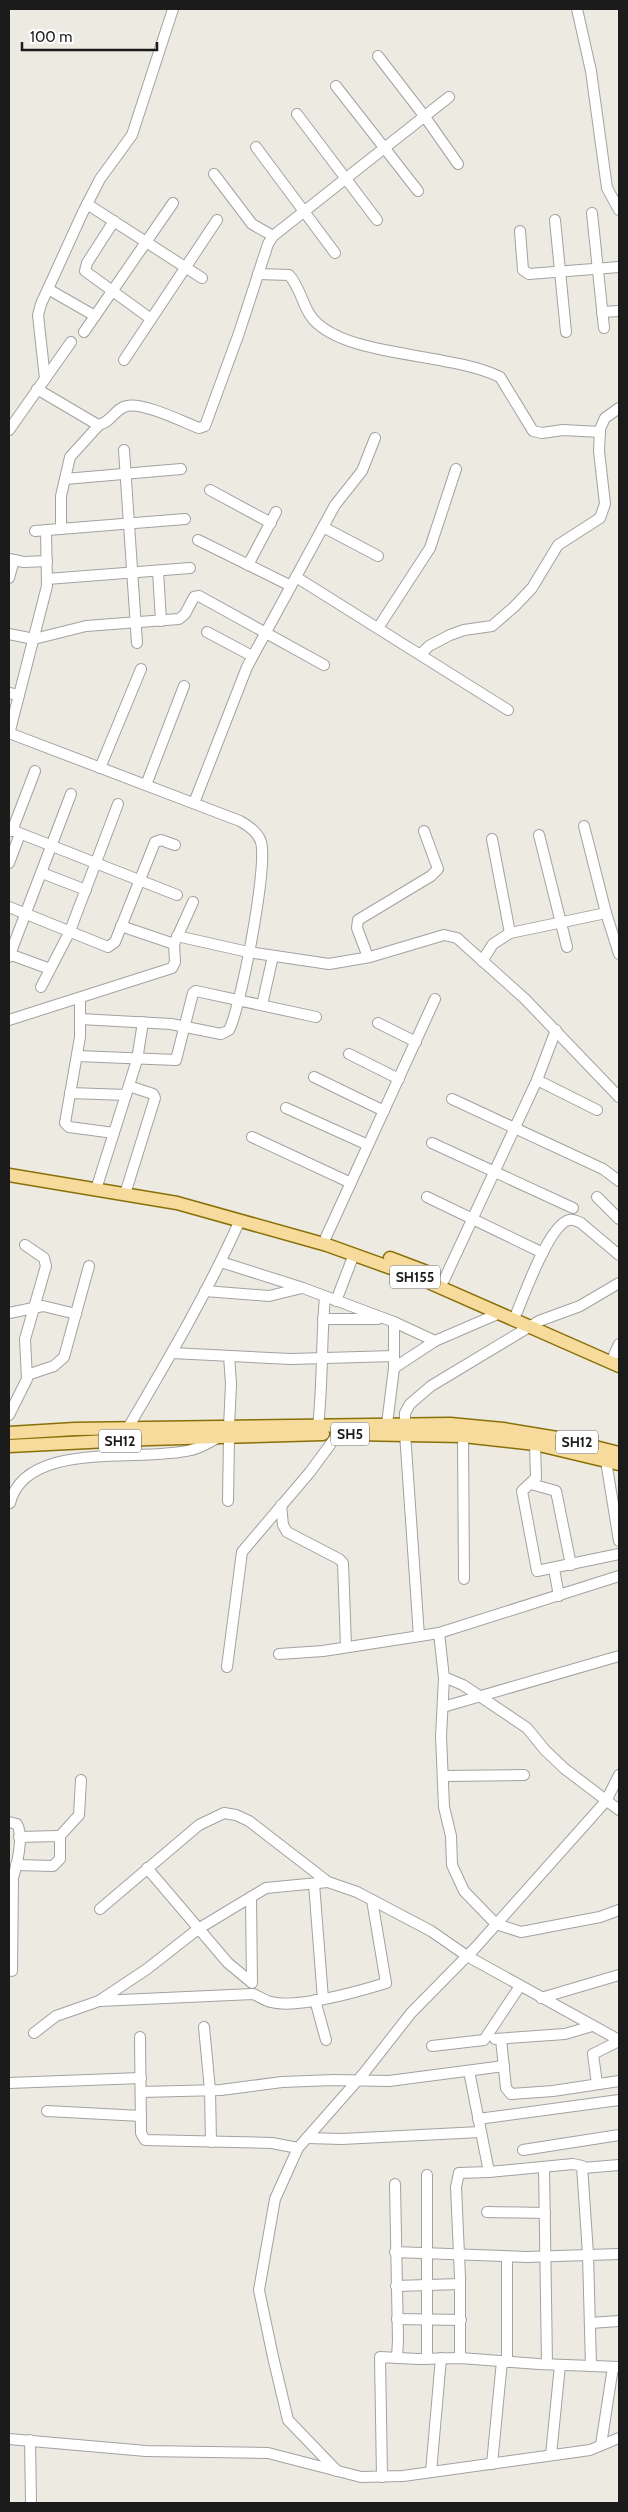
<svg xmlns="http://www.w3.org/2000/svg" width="628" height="2512" viewBox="0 0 628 2512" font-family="Cabin,sans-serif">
<rect width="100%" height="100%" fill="#eceae1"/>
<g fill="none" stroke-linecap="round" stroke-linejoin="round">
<g stroke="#a2a2a2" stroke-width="12">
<g id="minor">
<polyline points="577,9 591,71 607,188 619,210"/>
<polyline points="378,56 425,117 458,164"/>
<polyline points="336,86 418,191"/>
<polyline points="297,114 377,220"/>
<polyline points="256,147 335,253"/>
<polyline points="214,174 252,224 273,236"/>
<polyline points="87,204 202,278"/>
<polyline points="592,213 604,328"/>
<polyline points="555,220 566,332"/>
<polyline points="114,221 87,263 85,271 151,319"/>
<polyline points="520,231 523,270 529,274 619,267"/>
<path d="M258,274L289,275C302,289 303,312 318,324C355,357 450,353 500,377L533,431L542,433L563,430L600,432"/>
<polyline points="48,289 95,316"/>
<polyline points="602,312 619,311"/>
<polyline points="84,332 173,203"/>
<polyline points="124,360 217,220"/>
<polyline points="45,379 38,315 41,304 83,212 100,179 132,135 173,9"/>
<path d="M37,389L98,425C111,423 115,408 127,406C143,402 183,422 199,428L205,426L239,333L268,244L273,236L449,97"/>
<polyline points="9,430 71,342"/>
<polyline points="124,450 137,643"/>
<polyline points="65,479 181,469"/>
<polyline points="210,490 271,523"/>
<polyline points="323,527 378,556"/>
<polyline points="61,529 61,496 70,457 99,425"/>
<polyline points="35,531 185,519"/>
<polyline points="198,540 291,586"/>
<polyline points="9,559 24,562 47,561"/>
<polyline points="248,565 276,512"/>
<polyline points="158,571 161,621"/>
<polyline points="296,577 508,710"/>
<polyline points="9,578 14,560"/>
<polyline points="47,579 190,568"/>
<polyline points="378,628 430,548 456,469"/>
<polyline points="207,632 252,656"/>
<polyline points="9,634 34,639 86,626 179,619 185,614 194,597 199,596 324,665"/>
<polyline points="421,654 429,646 450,635 464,630 492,626 514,607 532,588 558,545 600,518 605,504 599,451 600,429 605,418 619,408"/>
<polyline points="9,693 19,695"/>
<path d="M9,733L240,821C249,826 258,832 261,842C268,866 241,1007 229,1030L221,1034L171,1024L80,1019"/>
<polyline points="9,734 47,586 46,530"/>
<polyline points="100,768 141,669"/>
<polyline points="146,785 184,686"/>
<polyline points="194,803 247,667 335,505 362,471 375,438"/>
<polyline points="584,826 606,913 619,954"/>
<polyline points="9,829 177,895"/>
<polyline points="12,831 35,771"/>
<polyline points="539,835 567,947"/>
<polyline points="492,839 510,933"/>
<polyline points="9,863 20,834"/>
<polyline points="42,873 86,890"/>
<polyline points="9,907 108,947 115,942 155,842 161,840 175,845"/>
<polyline points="121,926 174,944"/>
<polyline points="177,936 248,952 329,964 370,957 444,935 457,938 525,999 619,1097"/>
<polyline points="9,954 50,969"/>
<polyline points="9,957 71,794"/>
<polyline points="368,957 357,928 358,920 431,876 438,869 424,831"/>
<polyline points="482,961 493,944 510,933 606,913"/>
<polyline points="41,987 70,931 118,804"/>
<polyline points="80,998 80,1037 65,1123 69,1127 114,1133"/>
<polyline points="262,1005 273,956"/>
<polyline points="9,1020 172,968 175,962 174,944 193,902"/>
<polyline points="378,1023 416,1042"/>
<polyline points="349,1054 399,1079"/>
<polyline points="77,1056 176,1060 193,993 196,991 316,1017"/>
<polyline points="314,1077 384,1111"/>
<polyline points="537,1080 597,1110"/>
<polyline points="70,1093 126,1095"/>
<polyline points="452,1099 603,1169 619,1181"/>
<polyline points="286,1108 368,1145"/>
<polyline points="252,1137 351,1183"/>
<polyline points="432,1143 573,1208"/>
<polyline points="98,1183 137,1060 143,1022"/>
<polyline points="125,1194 155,1098 153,1094 129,1086"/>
<polyline points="427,1197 543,1253"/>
<polyline points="597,1197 619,1219"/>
<polyline points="326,1237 435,999"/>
<polyline points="221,1262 303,1288 394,1322 435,1341"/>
<polyline points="444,1280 537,1080 556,1030"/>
<polyline points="205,1291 269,1296 302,1288"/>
<polyline points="336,1301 354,1254"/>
<path d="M517,1312C525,1293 549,1225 569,1220C573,1219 577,1221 581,1223L619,1255"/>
<polyline points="9,1313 43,1306 76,1314"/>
<polyline points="323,1319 378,1319"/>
<polyline points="172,1353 291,1359 394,1356"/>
<polyline points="614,1355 619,1344"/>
<polyline points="394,1368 435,1341 500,1313"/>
<polyline points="27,1375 54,1366 64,1357 89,1266"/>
<polyline points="9,1415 27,1379 25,1339 46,1266 44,1258 25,1245"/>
<polyline points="387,1424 394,1368 394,1322"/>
<path d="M318,1426C323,1383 321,1340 325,1297"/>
<polyline points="229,1427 231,1384 229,1356"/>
<path d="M125,1433C166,1363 207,1294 240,1220"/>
<polyline points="463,1436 464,1579"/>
<polyline points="535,1444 536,1478 522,1491 537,1571 619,1554"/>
<polyline points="606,1461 619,1541"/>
<polyline points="531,1484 556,1491 571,1565"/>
<polyline points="228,1501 229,1437"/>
<path d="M10,1503C26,1439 141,1463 191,1450C201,1448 210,1442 219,1437"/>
<polyline points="281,1505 283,1525 287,1532 339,1559 343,1563 346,1647"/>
<polyline points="554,1569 559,1596"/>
<polyline points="439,1633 444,1678 441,1736 444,1807 451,1836 452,1865 464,1891 496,1924 521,1932 600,1917 619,1910"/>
<polyline points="419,1636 405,1433 405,1413 410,1404 431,1386 539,1321 580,1306 619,1283"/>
<polyline points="279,1654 323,1651 439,1633 619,1576"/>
<polyline points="227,1667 242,1552 310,1472 338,1434"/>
<polyline points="444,1677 463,1685 527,1728 545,1750 565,1769 619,1810"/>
<polyline points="443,1707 619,1656"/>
<polyline points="444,1776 524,1775"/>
<path d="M9,1822L17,1824C24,1837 17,1864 13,1878L12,1971"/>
<polyline points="59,1837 79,1815 81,1780"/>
<polyline points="16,1865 53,1866 60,1859 60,1839 58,1836 19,1837"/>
<polyline points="147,1868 228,1963 251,1982"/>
<polyline points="314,1884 323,1999"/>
<polyline points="251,1897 252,1983"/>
<polyline points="100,1909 199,1825 224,1813 236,1815 249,1821 328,1882 357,1892 431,1931 467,1956 619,2040"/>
<polyline points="541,1998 619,1975"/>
<polyline points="315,2000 326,2040"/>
<path d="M99,2001L253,1994C259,1996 265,2001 271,2002C297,2009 360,1991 386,1983L372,1900"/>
<polyline points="204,2027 210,2090 211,2142"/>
<polyline points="34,2033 56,2016 99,2001 147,1969 198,1929 266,1888 328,1882"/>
<polyline points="140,2037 141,2133 145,2140 272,2143 298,2148"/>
<polyline points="495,2039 565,2034 592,2026"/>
<polyline points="501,2039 506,2088 511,2094 553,2091 619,2081"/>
<polyline points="432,2046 484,2040 520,1986"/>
<polyline points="9,2083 141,2078"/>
<polyline points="597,2084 593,2054 619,2041"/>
<polyline points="141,2092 221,2090 282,2082 334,2080 389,2081 504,2066"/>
<polyline points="47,2111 141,2116"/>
<polyline points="478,2119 619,2100"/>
<polyline points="307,2138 342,2139 480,2132"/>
<polyline points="523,2150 619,2135"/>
<polyline points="544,2167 547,2364"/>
<polyline points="583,2168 619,2165"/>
<polyline points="489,2172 573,2164 582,2166 588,2254 591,2366"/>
<polyline points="427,2175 427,2359"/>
<polyline points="395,2184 398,2340 397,2358"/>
<polyline points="487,2212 545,2213"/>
<polyline points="395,2252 527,2257 619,2254"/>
<polyline points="396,2286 460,2284"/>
<polyline points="397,2319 461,2320"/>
<polyline points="590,2323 619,2321"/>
<polyline points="460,2358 460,2277 456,2187 459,2173 489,2172 469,2071"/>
<polyline points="507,2362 507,2257"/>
<polyline points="9,2439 146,2451 268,2453 361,2477 403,2476 590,2450 619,2438"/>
<polyline points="30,2440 31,2503"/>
<polyline points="601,2445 613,2367"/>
<polyline points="551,2455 560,2365"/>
<polyline points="492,2464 502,2361"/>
<polyline points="337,2471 288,2420 273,2357 259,2290 275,2199 298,2148 364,2073 411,2013 476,1947 606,1801 619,1775"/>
<polyline points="431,2472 441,2358"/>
<polyline points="382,2477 380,2357 418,2359 460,2358 539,2364 619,2367"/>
</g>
</g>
<g stroke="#8a7008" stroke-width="15">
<g id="major">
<polyline points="9,1175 177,1203 327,1245 419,1278 619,1366"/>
<polyline points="390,1258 427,1272"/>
<polyline points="9,1433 75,1429 450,1424 503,1429 563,1439 619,1453"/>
<polyline points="353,1434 463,1436 535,1444 619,1464"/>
<polyline points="9,1446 148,1439 323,1434"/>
</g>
</g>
<use href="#minor" stroke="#fff" stroke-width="10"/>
<use href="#major" stroke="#f6db9c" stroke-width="12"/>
</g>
<g text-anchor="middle" stroke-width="4" stroke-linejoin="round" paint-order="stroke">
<g fill="#fff" stroke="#5f5f5f" stroke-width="1">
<rect x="390" y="1265.5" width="50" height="23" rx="4"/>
<rect x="331" y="1422.5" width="38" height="23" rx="4"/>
<rect x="99" y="1429.5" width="42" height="23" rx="4"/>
<rect x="556" y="1430.5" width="42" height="23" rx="4"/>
</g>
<g font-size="14" font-weight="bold" fill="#1b1b1b">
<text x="415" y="1282">SH155</text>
<text x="350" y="1439">SH5</text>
<text x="120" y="1446">SH12</text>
<text x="577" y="1447">SH12</text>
</g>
</g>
<rect width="628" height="2512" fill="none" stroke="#1b1b1b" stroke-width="20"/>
<path d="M22 42v8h135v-8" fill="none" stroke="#1b1b1b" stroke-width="2.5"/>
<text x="30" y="42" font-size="15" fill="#1b1b1b" stroke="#ffffff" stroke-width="4" paint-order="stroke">100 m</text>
</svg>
